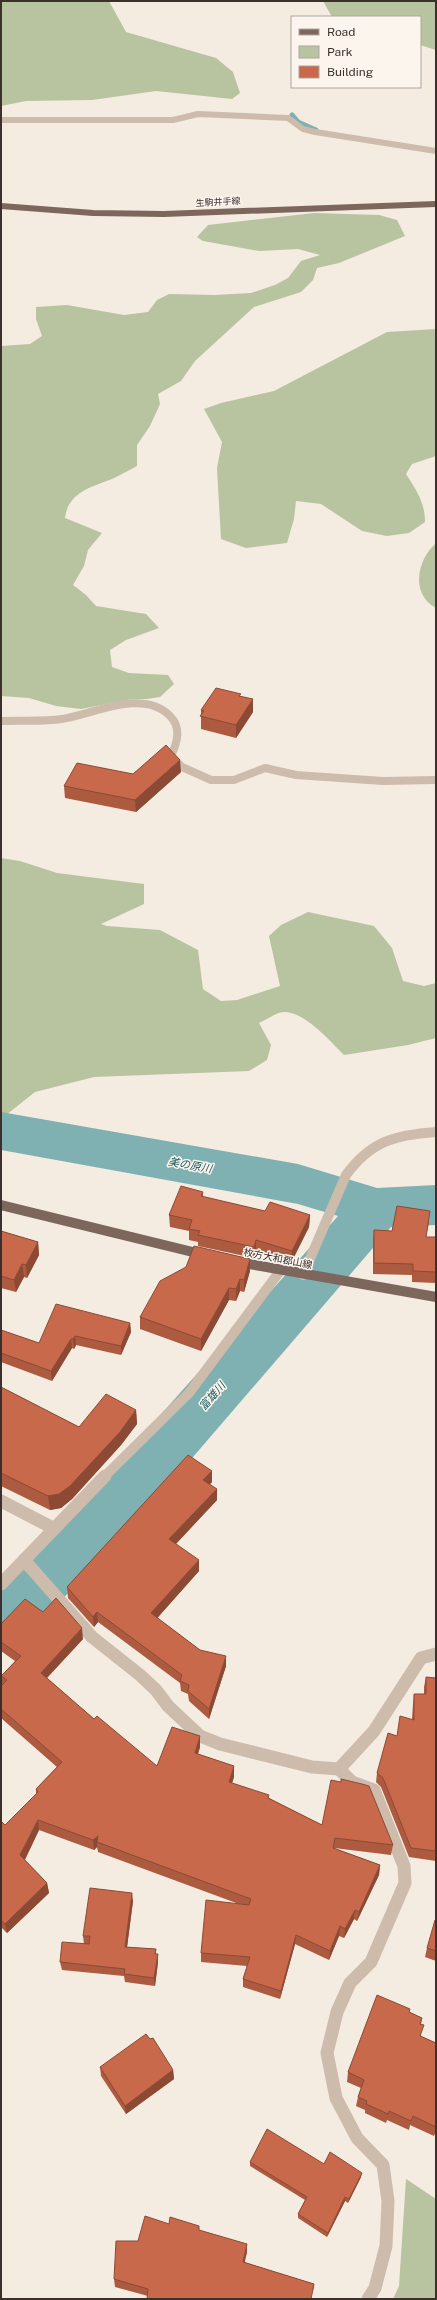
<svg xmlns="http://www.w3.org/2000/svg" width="437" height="2300" viewBox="0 0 437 2300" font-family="'Public Sans','Noto Sans JP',sans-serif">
<rect width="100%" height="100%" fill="#f4ebe1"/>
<g fill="#b8c4a0">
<polygon points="1,1 109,1 126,32 216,58 233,72 240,93 232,99 156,91 92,100 26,101 1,106"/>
<polygon points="323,1 436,1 436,50 420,45 420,17 332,17"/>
<path d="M314,213L379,215L397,220L405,236L339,263L317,268L313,280L301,292L254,307L195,361L181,381L158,394L160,404L150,426L137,445V466C129,470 121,475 112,479C92,487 68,492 65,518L102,533L88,550L84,566L73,585L86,595L96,606L146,614L159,628L126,640L110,650L112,667L129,673L168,675L174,684L160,697L147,699H132L81,709L56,706L29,698L1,696V346L30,344L42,336L36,319V307L67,305L124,315L148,312L157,300L169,294L215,295L251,293L275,285L288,278L301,261L320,255L298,249L259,251L203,241L197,237L208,225Z"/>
<path d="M436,329V456L412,464L406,474C416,490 425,502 425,522L409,533L387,536L362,531L321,504L296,501L294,519L287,543L246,548L221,539L217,468L222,442L204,409L221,403L274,391L387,332Z"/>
<path d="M436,543V608C410,594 417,560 436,543Z"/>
<path d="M1,858L20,861L57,873L144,884V904L101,924L107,926L160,930L198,950L203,989L221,1001L237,1000L280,986L269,936L281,925L308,912L374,926L392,948L403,981L424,986L436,983V1038L408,1045L344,1055C331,1042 304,1011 284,1012C277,1012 266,1020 259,1023L271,1045L267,1060L249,1071L94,1077L35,1092L1,1119Z"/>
<polygon points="406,2179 436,2199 436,2299 393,2299 399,2286"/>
</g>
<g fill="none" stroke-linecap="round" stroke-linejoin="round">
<polyline stroke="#7fb0b2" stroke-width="5" points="292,115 298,122 316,130"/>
<polygon fill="#7fb0b2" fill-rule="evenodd" points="1,1112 298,1164 377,1188 436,1185 436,1225 391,1227 187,1464 23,1642 1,1650 1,1580 147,1430 338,1216 298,1204 1,1150"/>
<polyline stroke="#cdbbac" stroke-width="6" points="1,120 173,120 198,114 288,118 303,129 315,132 436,151"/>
<path stroke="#cdbbac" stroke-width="8" d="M1,721C21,720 42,722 62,719C94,714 143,688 170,716C182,728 177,743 171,756L182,767L211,780H234L265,768L296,775L383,781L436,780"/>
<g stroke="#cdbbac" stroke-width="10">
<path d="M303,1275L346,1175C371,1141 395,1135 436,1132"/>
<polyline points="104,1477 189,1393 280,1271"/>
</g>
<g stroke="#cdbbac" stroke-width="13">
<polyline points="1,1501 53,1528"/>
<polyline points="24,1560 92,1637 140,1675 156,1690 168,1706 200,1736 220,1744 312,1767 339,1769 374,1731 421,1658 436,1654"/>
<polyline points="1,1584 105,1476"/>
<polyline points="339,1769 352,1782 374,1790 404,1866 405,1883 371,1962 350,1983 337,2012 327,2053 336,2098 357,2138 383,2165 388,2201 386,2246 375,2288 368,2299"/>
</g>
<polyline stroke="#7d675c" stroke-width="6" points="1,206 93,213 164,214 436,204"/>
<g stroke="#7d675c" stroke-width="10">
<polyline points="1,1205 205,1255"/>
<polyline points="238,1262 436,1297"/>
</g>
</g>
<g fill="#ac5a40">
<polygon points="241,696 253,712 236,738 201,729 201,710"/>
<polygon points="181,772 136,812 65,798 64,786 133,774"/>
<polygon points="203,1192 203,1197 265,1211 310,1215 309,1227 291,1263 256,1251 254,1258 198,1246 198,1242 189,1240 189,1231 170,1227 169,1215"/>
<polygon points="429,1222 426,1237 436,1237 436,1283 412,1282 412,1275 373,1274 373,1242 374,1230 392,1231"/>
<polygon points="1,1231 38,1242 39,1255 27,1278 24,1277 16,1292 1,1288"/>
<polygon points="250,1271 244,1292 240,1291 236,1301 229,1300 201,1351 140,1329 140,1317"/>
<polygon points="130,1323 131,1332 121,1355 76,1345 74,1349 72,1348 52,1381 1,1362 1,1330 39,1343"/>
<polygon points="1,1387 79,1427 136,1410 137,1424 121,1445 72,1499 61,1508 50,1510 1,1486"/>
<polygon points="212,1471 212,1482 210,1484 217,1500 176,1544 199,1571 157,1618 200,1650 226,1666 209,1719 189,1701 188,1694 181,1691 180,1683 98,1622 94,1627 68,1598 67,1587"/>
<polygon points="43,1612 83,1639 47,1678 94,1719 157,1766 200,1736 200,1747 198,1754 234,1777 232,1783 269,1798 322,1825 393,1845 391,1855 334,1848 380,1865 379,1875 357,1921 354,1919 344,1938 339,1936 329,1960 295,1944 280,1999 243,1987 243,1979 247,1966 201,1962 201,1953 239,1904 98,1852 97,1847 94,1850 39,1830 25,1860 47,1883 49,1893 7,1933 1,1927 1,1821 5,1825 36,1794 36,1789 57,1767 1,1718 1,1686 2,1685 1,1676 15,1661 1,1651 1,1624"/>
<polygon points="426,1677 436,1678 436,1861 409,1857 381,1787 376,1782 377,1773 397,1736 412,1719 413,1704 414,1694 424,1694 424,1687"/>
<polygon points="133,1901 127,1947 156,1949 156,1954 158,1954 158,1962 155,1986 125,1982 124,1976 62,1970 60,1962 84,1944 83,1936"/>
<polygon points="436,1920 436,1961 425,1957 427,1948"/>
<polygon points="409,2012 422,2018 421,2024 421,2036 436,2043 436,2131 434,2136 410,2125 409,2130 387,2120 386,2123 365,2113 365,2110 356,2106 358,2097 361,2088 347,2082 348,2072"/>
<polygon points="100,2067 173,2070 174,2079 126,2114 101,2076"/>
<polygon points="250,2162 324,2164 361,2177 348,2203 345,2201 327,2237 298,2218 298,2214 305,2200 250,2166"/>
<polygon points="169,2224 200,2230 247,2252 244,2262 314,2284 313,2291 148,2296 115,2287 114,2279 138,2241"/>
</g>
<g fill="#8c4a34">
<polygon points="253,699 253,712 236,738 236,725"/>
<polygon points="180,760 181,772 136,812 135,800"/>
<polygon points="310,1215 309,1227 291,1263 292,1251"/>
<polygon points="256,1240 256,1251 254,1258 254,1247"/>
<polygon points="38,1242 39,1255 27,1278 26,1265"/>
<polygon points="250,1259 250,1271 244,1292 244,1280"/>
<polygon points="22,1264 24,1277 16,1292 14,1280"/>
<polygon points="240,1279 240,1291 236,1301 236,1289"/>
<polygon points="229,1288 229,1300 201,1351 201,1339"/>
<polygon points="130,1323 131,1332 121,1355 121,1346"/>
<polygon points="75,1336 76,1345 74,1349 73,1339"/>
<polygon points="71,1339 72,1348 52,1381 51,1371"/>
<polygon points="136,1410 137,1424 121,1445 72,1499 61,1508 50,1510 48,1496"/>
<polygon points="212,1471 212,1482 203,1491 203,1480"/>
<polygon points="217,1489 217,1500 170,1550 169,1539"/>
<polygon points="199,1560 199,1571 152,1624 151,1613"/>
<polygon points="97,1612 98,1622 94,1627 93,1617"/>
<polygon points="82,1628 83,1639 42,1683 41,1673"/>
<polygon points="226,1656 226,1666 209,1719 209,1709"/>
<polygon points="200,1736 200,1747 195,1763 195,1753"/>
<polygon points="234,1766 234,1777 229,1792 229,1782"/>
<polygon points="38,1820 39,1830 22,1865 20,1855"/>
<polygon points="98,1836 97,1842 97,1847 94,1850 93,1840"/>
<polygon points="380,1865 379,1875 357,1921 359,1912"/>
<polygon points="47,1883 49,1893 7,1933 5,1924"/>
<polygon points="132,1893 133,1901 126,1955 125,1947"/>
<polygon points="355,1910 354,1919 344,1938 345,1929"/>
<polygon points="340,1926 339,1936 329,1960 330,1951"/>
<polygon points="296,1935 295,1944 280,1999 281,1991"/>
<polygon points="158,1954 158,1962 155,1986 154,1978"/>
<polygon points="173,2070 174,2079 126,2114 125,2106"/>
<polygon points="362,2173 361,2177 348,2203 349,2199"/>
<polygon points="345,2197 345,2201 327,2237 328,2233"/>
<polygon points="247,2244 247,2252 243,2270 243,2262"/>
</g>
<g fill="#c8694b" stroke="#8c4a34">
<polygon points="216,688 241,694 239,696 253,699 236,725 200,716 204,711 201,710"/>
<polygon points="166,745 180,760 135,800 64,786 77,763 133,774"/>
<polygon points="181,1186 203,1192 201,1196 265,1211 270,1202 310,1215 292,1251 256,1240 254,1247 198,1235 200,1231 189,1229 192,1220 169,1215"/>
<polygon points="397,1206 430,1211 426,1237 436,1237 436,1272 413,1271 413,1264 374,1263 374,1230 392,1231"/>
<polygon points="1,1231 38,1242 26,1265 22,1264 14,1280 1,1276"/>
<polygon points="194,1246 250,1259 244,1280 240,1279 236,1289 229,1288 201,1339 140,1317 160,1281 186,1267"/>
<polygon points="56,1304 130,1323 121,1346 75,1336 73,1339 71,1339 51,1371 1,1353 1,1330 39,1343"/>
<polygon points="1,1387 79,1427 106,1394 136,1410 120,1432 70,1486 59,1494 48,1496 1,1473"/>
<polygon points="188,1455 212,1471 203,1480 217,1489 169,1539 199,1560 151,1613 200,1650 226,1656 209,1709 188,1691 189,1685 180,1681 182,1675 97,1612 93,1617 67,1587"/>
<polygon points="56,1598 82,1628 41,1673 94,1719 97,1716 157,1766 172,1727 200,1736 195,1753 234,1766 229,1782 269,1795 268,1798 322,1825 331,1780 341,1782 341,1779 362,1784 369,1786 393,1845 335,1838 333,1848 380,1865 359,1912 355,1910 345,1929 340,1926 330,1951 296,1935 281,1991 243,1979 250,1957 201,1953 206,1900 249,1905 251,1899 97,1842 98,1836 93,1840 38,1820 20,1855 47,1883 5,1924 1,1920 1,1821 5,1825 38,1792 36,1789 62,1762 1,1709 1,1686 7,1680 1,1676 21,1656 1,1642 1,1624 25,1599 43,1612"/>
<polygon points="426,1677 436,1678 436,1851 411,1848 383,1778 377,1773 388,1733 397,1736 400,1716 414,1720 414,1694 426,1694"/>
<polygon points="90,1888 132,1893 125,1947 156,1949 155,1954 158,1954 154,1978 124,1974 125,1969 60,1962 62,1942 89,1944 90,1936 83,1936"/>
<polygon points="435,1920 436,1920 436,1951 427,1948"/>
<polygon points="377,1995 410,2009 409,2012 422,2018 420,2024 424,2025 420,2036 436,2043 436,2127 413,2116 411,2121 389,2111 388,2114 366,2104 367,2101 358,2097 364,2080 348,2072"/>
<polygon points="146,2034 150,2039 153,2038 173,2070 125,2106 100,2067"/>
<polygon points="267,2129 324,2164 330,2152 362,2173 349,2199 345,2197 328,2233 298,2214 307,2197 250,2162"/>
<polygon points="145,2216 169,2224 170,2217 199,2226 199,2230 247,2244 243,2262 314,2284 311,2299 147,2299 148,2289 114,2279 116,2241 138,2241"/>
</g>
<g text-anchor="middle" stroke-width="3" stroke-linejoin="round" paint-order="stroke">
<g font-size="9" fill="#3b302b" stroke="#fbf5ee">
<text transform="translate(218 202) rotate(-3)" y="3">生駒井手線</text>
</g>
<g font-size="10" fill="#3b302b" stroke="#fbf5ee">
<text transform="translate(278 1258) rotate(11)" y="4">枚方大和郡山線</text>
</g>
<g font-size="11" font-style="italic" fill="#1f5a5e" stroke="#fbf5ee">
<text transform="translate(190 1165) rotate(10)" y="4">美の原川</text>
<text transform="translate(212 1396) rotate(-49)" y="4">富雄川</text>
</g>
</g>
<rect width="437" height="2300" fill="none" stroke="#3b302b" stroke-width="4"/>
<rect x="291" y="16" width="130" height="72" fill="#fbf5ee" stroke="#aea6a0"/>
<rect x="299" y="29" width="20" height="6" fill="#7d675c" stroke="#aea6a0"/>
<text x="327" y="36" font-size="12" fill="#3b302b">Road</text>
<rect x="299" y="46" width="20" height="12" fill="#b8c4a0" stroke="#aea6a0"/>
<text x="327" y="56" font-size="12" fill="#3b302b">Park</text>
<rect x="299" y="66" width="20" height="12" fill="#c8694b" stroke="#aea6a0"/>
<text x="327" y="76" font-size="12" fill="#3b302b">Building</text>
</svg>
